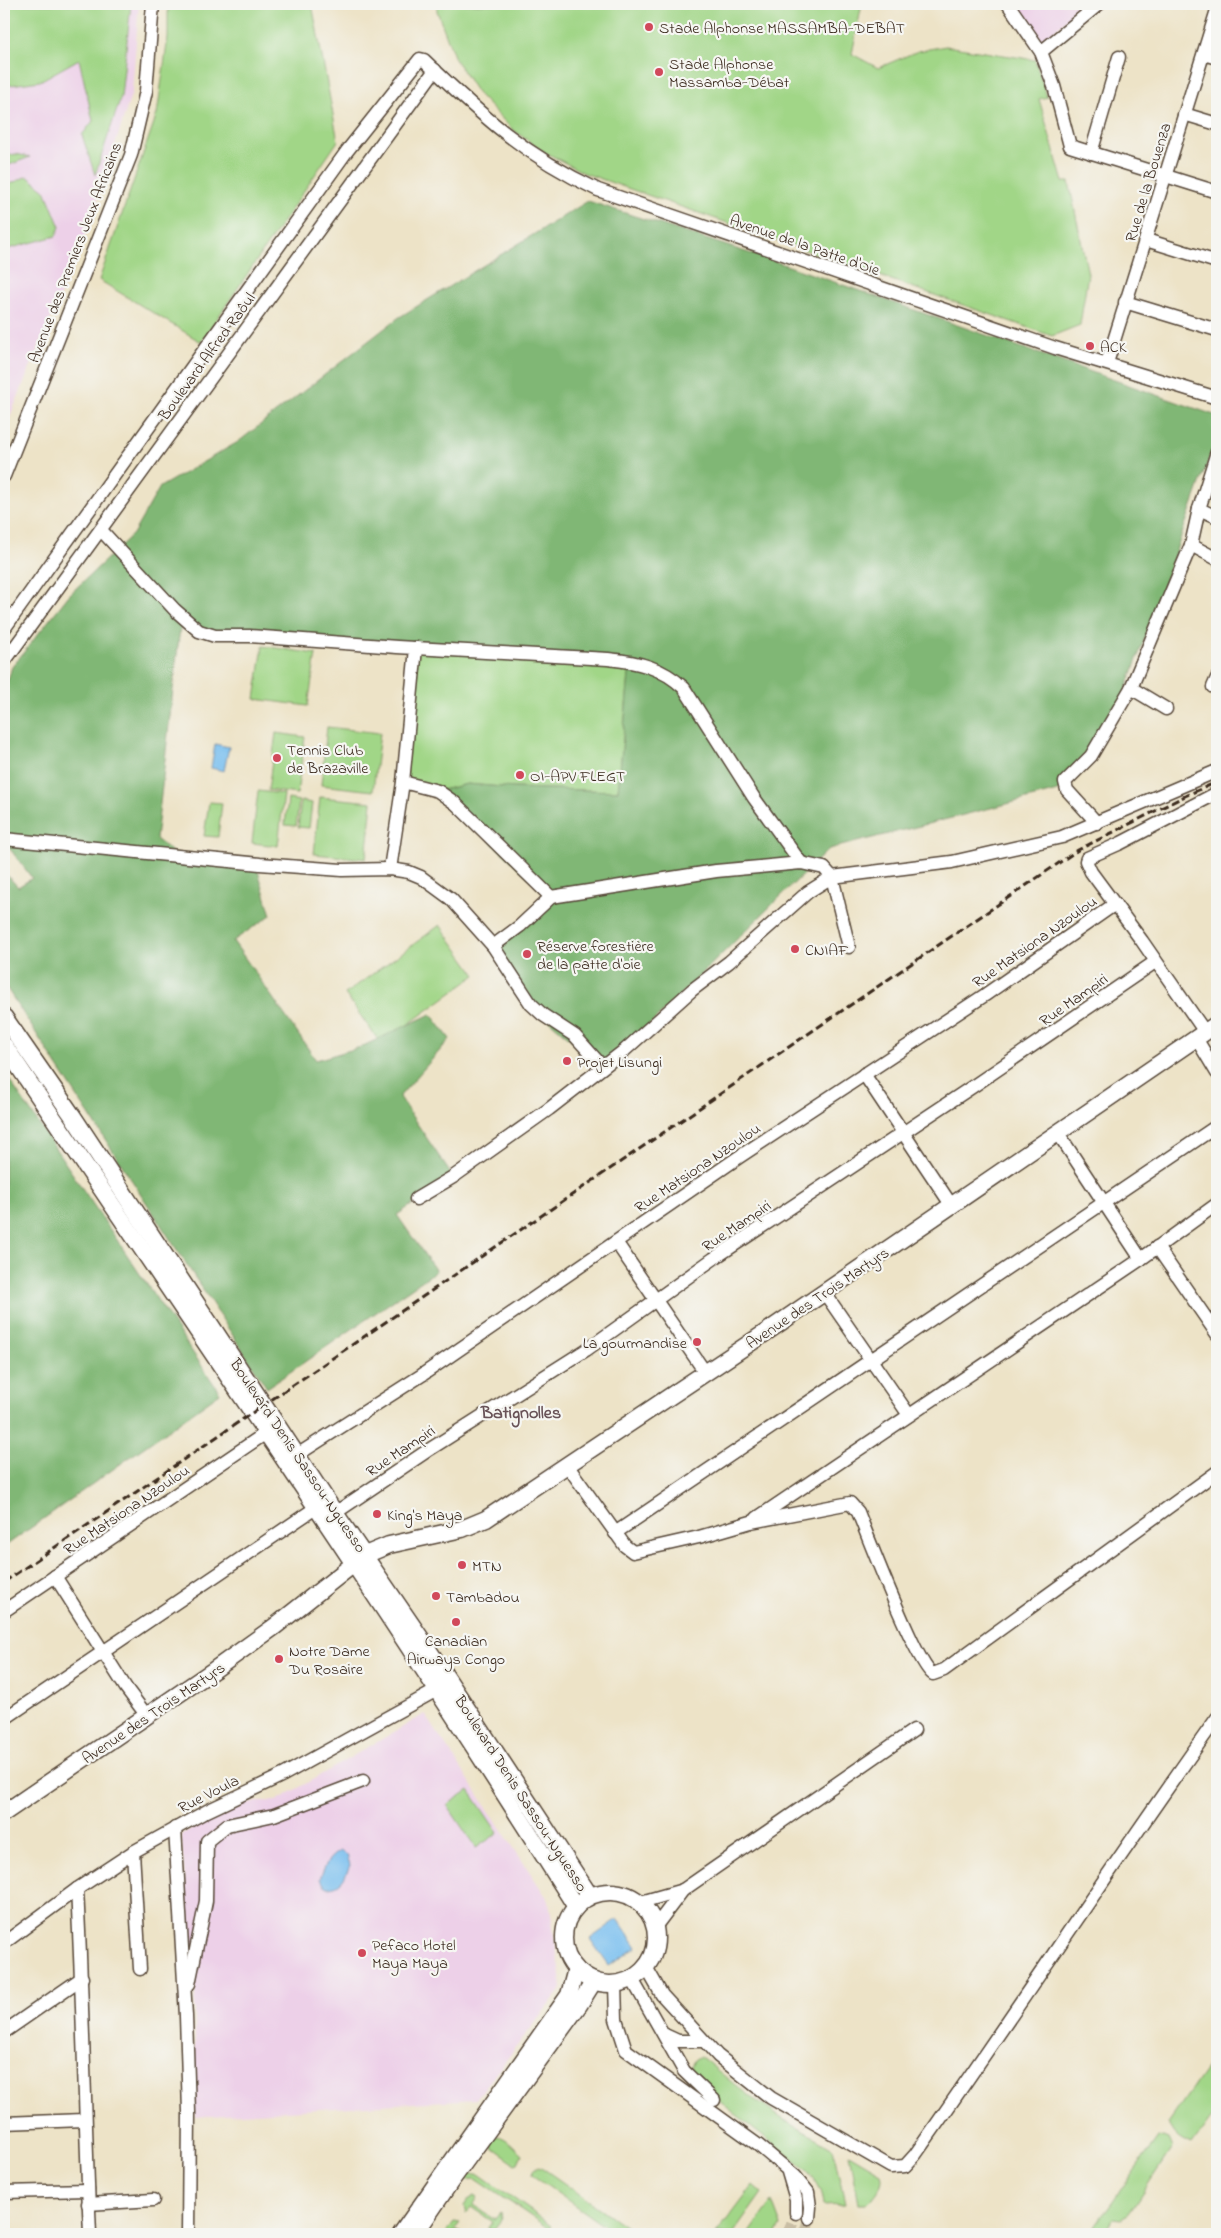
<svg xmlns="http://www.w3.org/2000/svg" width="1221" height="2238" viewBox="0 0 1221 2238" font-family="'Indie Flower',sans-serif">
<rect width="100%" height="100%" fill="#f6f6f2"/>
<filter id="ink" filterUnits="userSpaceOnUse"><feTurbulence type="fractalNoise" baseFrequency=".02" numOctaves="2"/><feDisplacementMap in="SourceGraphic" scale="10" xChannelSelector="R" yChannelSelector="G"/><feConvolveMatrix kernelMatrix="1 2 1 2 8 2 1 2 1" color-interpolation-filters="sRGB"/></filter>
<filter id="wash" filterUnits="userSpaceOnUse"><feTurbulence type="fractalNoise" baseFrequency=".0096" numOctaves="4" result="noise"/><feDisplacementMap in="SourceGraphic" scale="20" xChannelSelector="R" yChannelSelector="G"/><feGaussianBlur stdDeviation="1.12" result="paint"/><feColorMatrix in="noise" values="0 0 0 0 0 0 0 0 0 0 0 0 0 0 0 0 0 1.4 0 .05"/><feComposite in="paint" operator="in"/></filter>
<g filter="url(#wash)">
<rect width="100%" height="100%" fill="#ede3c7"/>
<g fill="#edd0e8">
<polygon points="4,4 139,4 132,92 90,223 4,431"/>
<polygon points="1015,4 1083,4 1042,42"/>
<polygon points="425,1714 549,1901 562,1988 476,2099 195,2117 195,1989 181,1835 241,1803 276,1801"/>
</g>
<g fill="#a1d687" stroke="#6e8052">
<polygon points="4,4 131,4 121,97 95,175 82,135 93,121 79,59 40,81 4,86"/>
<polygon points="168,4 312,4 338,141 201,342 99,280 157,114 168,37"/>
<polygon points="437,4 862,4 852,54 878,68 918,51 946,46 1035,60 1047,97 1039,99 1063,182 1069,182 1088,274 1080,325 1052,336 584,173 541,150 512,129 477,93 455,59 437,11"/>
<polygon points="16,154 30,157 4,167 4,156"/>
<polygon points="27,176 45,190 60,227 56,236 4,250 4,187"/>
<polygon points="263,646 316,654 308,706 255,699"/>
<polygon points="416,648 630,664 618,791 514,788 467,784 438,791 403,782"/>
<polygon points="327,727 380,733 373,791 321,785"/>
<polygon points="276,733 305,737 297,794 268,790"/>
<polygon points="258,791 284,794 278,846 252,843"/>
<polygon points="320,797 372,802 366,859 314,854"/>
<polygon points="288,799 299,801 296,826 285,825"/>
<polygon points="301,801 312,803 309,828 298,827"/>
<polygon points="209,802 222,803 218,837 204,836"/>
<polygon points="440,925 476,975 381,1044 345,994"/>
<polygon points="469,1790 498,1833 476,1848 447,1805"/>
<path d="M1217,2053V2110L1192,2145C1180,2140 1173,2135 1169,2122Z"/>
<path d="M700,2056L740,2089L781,2118L833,2148L845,2204L824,2205C823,2189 815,2178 803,2167L719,2101L689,2072L694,2060Z"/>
<path d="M496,2136C506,2136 514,2147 522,2154L518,2163L515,2164L494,2149L491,2142Z"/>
<polygon points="1163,2137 1168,2139 1172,2148 1128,2215 1121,2219 1113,2218 1106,2234 1089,2234 1158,2138"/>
<path d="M849,2154L881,2173C885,2184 875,2198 866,2203H858Z"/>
<polygon points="538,2166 541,2167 636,2234 615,2234 532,2175 533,2170"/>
<polygon points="467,2174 479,2174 551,2225 551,2230 476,2179 462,2180"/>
<polygon points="753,2185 762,2193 733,2234 716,2234"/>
<polygon points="475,2196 478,2198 473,2205 495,2219 500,2213 501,2220 494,2229 488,2229 493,2222 471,2207 466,2213 464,2206 468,2200"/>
<polygon points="772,2202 781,2226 776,2234 749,2234"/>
<polygon points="454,2222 460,2223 455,2229 462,2234 453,2232 451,2234 447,2234 447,2231"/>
</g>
<g fill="#80b774" stroke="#5e7049">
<polygon points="588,201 783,264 1217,416 1217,436 1121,704 1058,791 829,849 622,1052 602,1066 544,1016 493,946 550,898 438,791 467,784 514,788 618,791 630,664 405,648 180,628 156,839 175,854 255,861 271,915 233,941 316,1060 361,1047 431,1014 450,1039 399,1097 453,1177 397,1215 436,1271 267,1388 4,984 4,872 18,887 32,878 4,841 4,691 12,667 69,595 133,534 160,487 238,442 398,318"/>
<polygon points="4,1072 220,1393 4,1547"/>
</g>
<g fill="#77beef" stroke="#597486">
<polygon points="215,744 229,747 224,771 211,768"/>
<path d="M340,1851L347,1855L350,1865C344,1879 342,1887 326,1887L320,1879C324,1867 328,1857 340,1851Z"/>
<polygon points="618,1919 637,1947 609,1966 590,1939"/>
</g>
</g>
<g filter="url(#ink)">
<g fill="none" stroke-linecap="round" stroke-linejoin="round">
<g stroke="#c9bea5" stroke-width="12" stroke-dasharray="12 6" stroke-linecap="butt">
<polyline points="788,2234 796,2213"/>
<polyline points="805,2234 809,2218"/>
</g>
<g stroke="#564637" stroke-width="15">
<g id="minor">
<polyline points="1008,4 1041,52 1054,86 1070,146 1217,192"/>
<polyline points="1041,52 1099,4"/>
<polyline points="1204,54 1217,58"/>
<polyline points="1184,114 1217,124"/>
<polyline points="1091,153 1119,57"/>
<polyline points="1146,240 1217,262"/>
<polyline points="1125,302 1217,330"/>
<polyline points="1107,363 1217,10"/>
<polyline points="4,476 131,155 146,91 153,4"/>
<polyline points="1199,509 1217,517"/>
<path d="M101,530L175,610L199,631L215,636H250L397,647L608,659C638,662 662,667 684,688L754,798L801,863"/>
<polyline points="1191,545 1217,559"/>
<path d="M4,629L347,151L420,59L424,60C482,116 524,155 598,190L1055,348L1217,398"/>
<polyline points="4,662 435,70"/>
<polyline points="1213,687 1217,678"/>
<polyline points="1131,688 1166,709"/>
<polyline points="403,782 416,648"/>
<polyline points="1097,823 1067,790 1065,782 1091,756 1131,688 1191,545 1199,509 1217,452"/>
<polyline points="4,839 260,864 342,870 390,869 409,872 421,877 451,899 493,946 531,1004 543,1015 575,1036 602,1066"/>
<polyline points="390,869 403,782 438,791 455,803 551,897"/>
<polyline points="493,946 520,926 551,897 716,871 801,863 824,868 832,877 849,947"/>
<polyline points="1205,1032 1142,941 1091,872 1086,861 1087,858 1121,843 1217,793"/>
<polyline points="1196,1038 1217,1073"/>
<polyline points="864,1074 952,1206"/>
<polyline points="1058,1133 1141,1259"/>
<polyline points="416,1199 453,1177 549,1109 625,1050 692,990 729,962 808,892 832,877 952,862 1062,837 1217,771"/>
<polyline points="616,1242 705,1372"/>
<polyline points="1157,1247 1217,1334"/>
<polyline points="824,1292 909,1415"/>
<polyline points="297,1455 422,1375 739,1157 985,995 1115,904"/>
<path d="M567,1465L625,1546L633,1552L699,1537L751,1522L850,1503L858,1512C868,1537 918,1667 933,1674L944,1670L1217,1472"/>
<polyline points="335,1513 427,1451 586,1350 713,1259 972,1087 1155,962"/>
<polyline points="757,1518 1141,1259 1217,1204"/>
<polyline points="615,1533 1217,1126"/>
<polyline points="55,1576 126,1688 147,1716"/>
<polyline points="4,1611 266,1433"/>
<polyline points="4,1719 317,1507"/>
<polyline points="175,1828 186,2016 189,2112 188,2234"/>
<polyline points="133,1852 140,1969"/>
<path d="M77,1889C83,2004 85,2119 90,2234"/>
<polyline points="641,1902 683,1890"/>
<polyline points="655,1927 683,1890 914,1730"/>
<polyline points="4,1943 77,1889 133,1852 207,1811 283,1775 437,1690"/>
<path d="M646,1967L662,1995L718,2056L771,2098L891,2167L905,2166L915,2155C1017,2010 1114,1862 1217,1718"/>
<polyline points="632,1979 684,2071 714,2100"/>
<polyline points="189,1984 206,1901 207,1841 227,1825 274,1815 363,1781"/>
<polyline points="615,1984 616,2019 626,2050 758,2145 795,2176 808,2192 810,2207 809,2218"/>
<polyline points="4,2032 82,1978"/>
<polyline points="665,2035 678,2041 704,2041"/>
<polyline points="4,2123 84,2120"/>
<polyline points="788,2172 796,2199 796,2213"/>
<polyline points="4,2192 88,2190"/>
<polyline points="88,2204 153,2200"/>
</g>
</g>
<g stroke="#564637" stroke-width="19">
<g id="major">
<polyline points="4,1017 72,1115 335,1513 420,1637 590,1896"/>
<path d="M4,1045C197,1331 393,1615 576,1907"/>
<polyline points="4,1813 214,1670 274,1627 365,1555 389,1545 462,1529 486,1519 762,1335 1217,1024"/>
<circle cx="610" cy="1938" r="46"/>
<polyline points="401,2234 569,1995 576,1969"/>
<polyline points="415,2234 451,2181 579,2005 594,1981"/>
</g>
</g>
<use href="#minor" stroke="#fff" stroke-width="12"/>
<use href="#major" stroke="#fff" stroke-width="16"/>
<polyline stroke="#3b2a1e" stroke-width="3" stroke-dasharray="8 4" stroke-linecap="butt" points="4,1582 1078,850 1187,795 1217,782"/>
</g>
</g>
<g fill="#d1495b" stroke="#f6f6f2" stroke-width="2">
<circle cx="649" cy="27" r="5"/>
<circle cx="659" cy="72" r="5"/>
<circle cx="1090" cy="346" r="5"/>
<circle cx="277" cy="758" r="5"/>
<circle cx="520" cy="775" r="5"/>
<circle cx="795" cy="949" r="5"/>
<circle cx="527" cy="954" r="5"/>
<circle cx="567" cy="1061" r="5"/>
<circle cx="697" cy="1342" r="5"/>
<circle cx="377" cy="1514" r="5"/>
<circle cx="462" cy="1565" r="5"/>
<circle cx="436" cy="1596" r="5"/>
<circle cx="456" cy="1622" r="5"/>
<circle cx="279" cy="1659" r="5"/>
<circle cx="362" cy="1953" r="5"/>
</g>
<g text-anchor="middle" stroke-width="4.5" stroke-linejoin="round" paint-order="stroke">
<g font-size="16" fill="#3b2a1e" stroke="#f6f6f2" text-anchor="start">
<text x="659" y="33">Stade Alphonse MASSAMBA-DEBAT</text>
<text x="669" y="69">Stade Alphonse<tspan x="669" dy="18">Massamba-Débat</tspan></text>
<text x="1100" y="352">ACK</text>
<text x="287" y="755">Tennis Club<tspan x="287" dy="18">de Brazaville</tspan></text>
<text x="530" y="781">OI-APV FLEGT</text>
<text x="537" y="951">Réserve forestière<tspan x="537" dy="18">de la patte d'oie</tspan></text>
<text x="805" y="955">CNIAF</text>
<text x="577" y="1067">Projet Lisungi</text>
<text x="687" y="1348" text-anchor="end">La gourmandise</text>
<text x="387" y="1520">King's Maya</text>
<text x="472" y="1571">MTN</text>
<text x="446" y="1602">Tambadou</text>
<text x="456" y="1646" text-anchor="middle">Canadian<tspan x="456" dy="18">Airways Congo</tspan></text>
<text x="289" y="1656">Notre Dame<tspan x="289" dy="18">Du Rosaire</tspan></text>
<text x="372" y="1950">Pefaco Hotel<tspan x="372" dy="18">Maya Maya</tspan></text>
</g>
<g font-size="16" fill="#3b2a1e" stroke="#f6f6f2">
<text transform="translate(1147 182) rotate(-73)" y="6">Rue de la Bouenza</text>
<text transform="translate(805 244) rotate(19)" y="6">Avenue de la Patte d'Oie</text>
<text transform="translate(74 252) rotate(-69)" y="6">Avenue des Premiers Jeux Africains</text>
<text transform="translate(206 356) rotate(-54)" y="6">Boulevard Alfred Raôul</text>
<text transform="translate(1034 941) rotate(-35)" y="6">Rue Matsiona Nzoulou</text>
<text transform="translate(1073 999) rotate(-35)" y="6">Rue Mampiri</text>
<text transform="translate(697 1167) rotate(-34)" y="6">Rue Matsiona Nzoulou</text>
<text transform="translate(736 1225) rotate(-34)" y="6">Rue Mampiri</text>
<text transform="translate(817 1297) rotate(-34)" y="6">Avenue des Trois Martyrs</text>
<text transform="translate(400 1450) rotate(-34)" y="6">Rue Mampiri</text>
<text transform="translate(299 1455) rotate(56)" y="6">Boulevard Denis Sassou-Nguesso</text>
<text transform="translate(126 1509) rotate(-34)" y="6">Rue Matsiona Nzoulou</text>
<text transform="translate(153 1712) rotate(-34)" y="6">Avenue des Trois Martyrs</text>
<text transform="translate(208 1793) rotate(-27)" y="6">Rue Voula</text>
<text transform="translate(522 1793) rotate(57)" y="6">Boulevard Denis Sassou-Nguesso</text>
</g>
<g font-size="18" font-weight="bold" fill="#695358" stroke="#f6f6f2">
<text x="521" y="1418">Batignolles</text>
</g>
</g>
<rect width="1221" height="2238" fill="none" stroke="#f6f6f2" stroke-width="20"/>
</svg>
